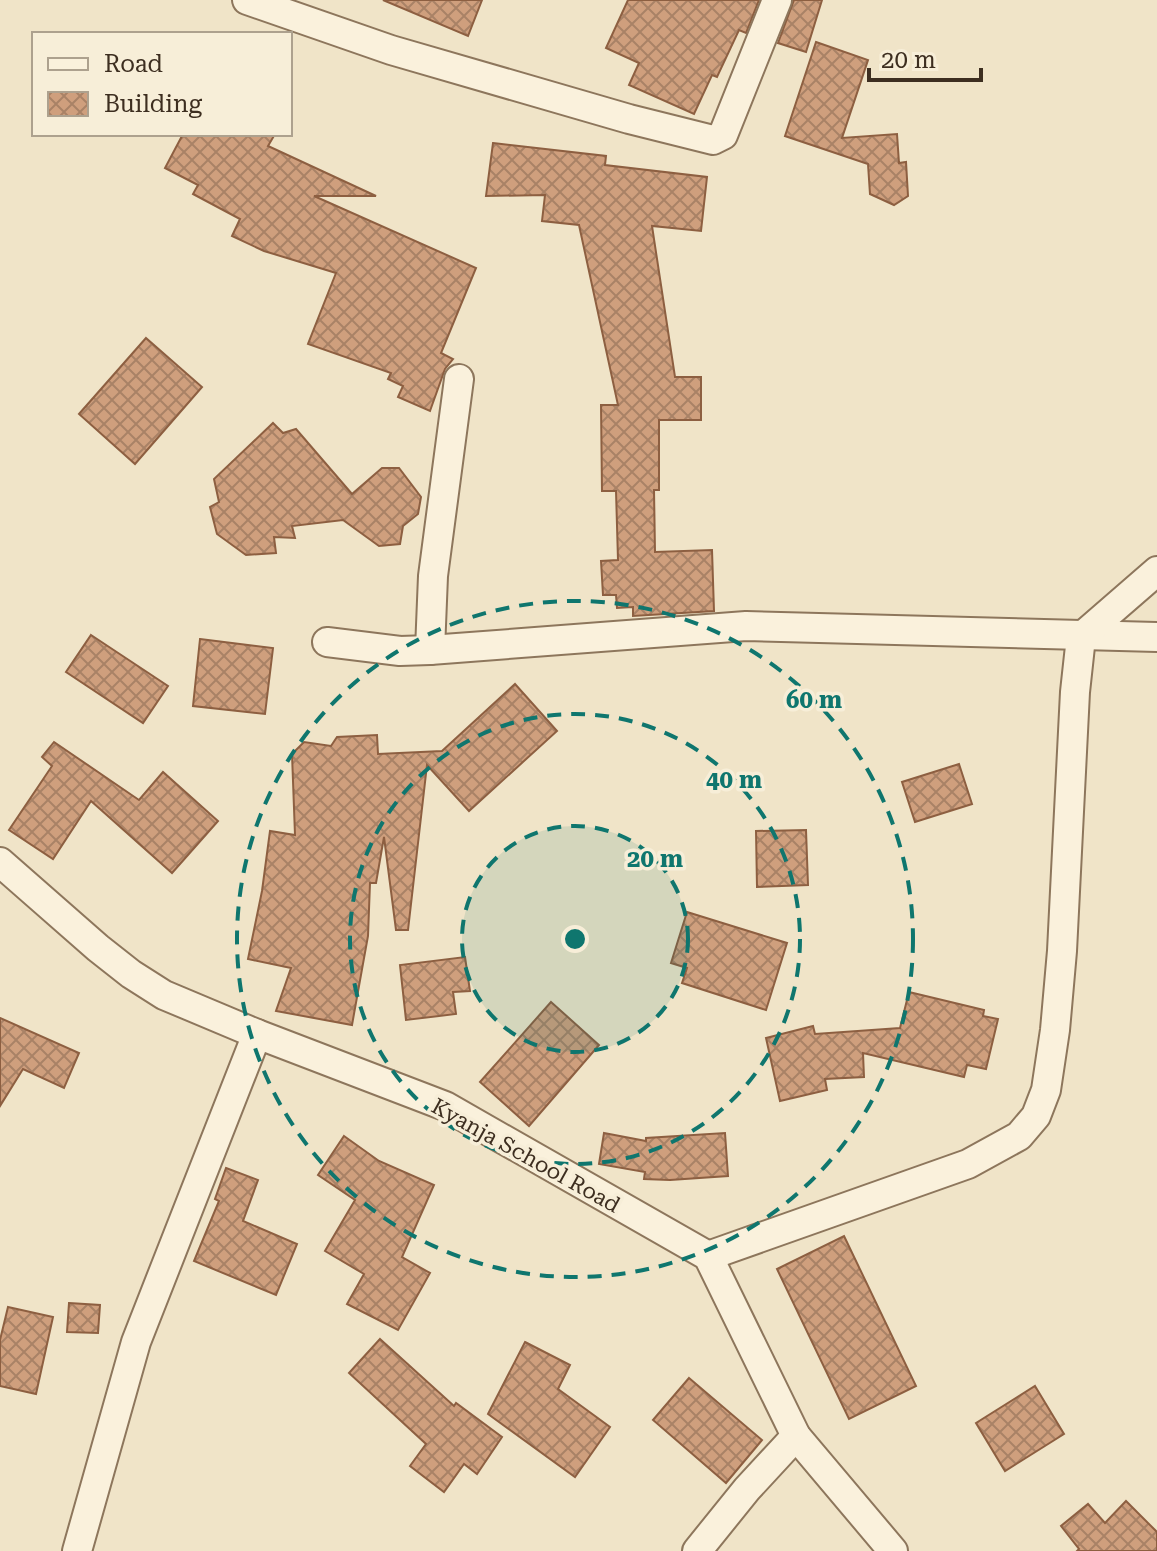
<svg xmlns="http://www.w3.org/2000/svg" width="1157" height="1551" viewBox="0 0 1157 1551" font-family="'Roboto Serif',serif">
<defs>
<pattern id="building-cross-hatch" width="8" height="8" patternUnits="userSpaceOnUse" patternTransform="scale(2)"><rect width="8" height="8" fill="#cf9f7d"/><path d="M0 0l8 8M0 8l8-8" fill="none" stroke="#a98266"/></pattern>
</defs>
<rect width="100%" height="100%" fill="#f0e4c8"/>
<g fill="url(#building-cross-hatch)" stroke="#8d5f41" stroke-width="2">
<polygon points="383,0 482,0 468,36"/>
<polygon points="628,0 759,0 746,33 739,30 717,77 712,75 694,114 629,85 639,63 606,48"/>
<polygon points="794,0 822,0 806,52 778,43"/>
<polygon points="816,42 868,60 842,138 897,134 899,163 906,162 908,196 894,205 870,194 868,164 785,136"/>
<polygon points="183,134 275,134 268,146 376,196 314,196 476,268 441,353 453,359 445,369 430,411 398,397 403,386 388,379 391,373 308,344 336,273 264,251 232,236 240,219 193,194 198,185 165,168"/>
<polygon points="493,143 606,156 605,165 707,177 701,231 652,226 675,377 701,377 701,420 659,420 659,490 654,490 655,552 712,550 714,611 633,616 633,607 617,608 616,595 603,595 601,561 618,560 616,491 602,491 601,405 618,405 579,225 542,221 545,195 486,196"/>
<polygon points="146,338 202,387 135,464 79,414"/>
<polygon points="273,423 283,433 296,429 352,494 382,468 399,468 421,497 418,514 403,526 400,544 379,546 343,520 292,526 295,538 274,537 276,553 246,555 217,534 210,507 219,502 214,479"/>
<polygon points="91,635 168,686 143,723 66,672"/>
<polygon points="200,639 273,648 265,714 193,706"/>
<polygon points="515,684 557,731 469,811 427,765 408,930 396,930 384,837 376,883 370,883 368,936 352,1025 276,1011 291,968 248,959 262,891 270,831 295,835 292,754 304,742 331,746 337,737 377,735 378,754 442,751"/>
<polygon points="54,742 139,800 163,772 218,821 172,873 91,801 53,859 9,830 52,766 42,757"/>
<polygon points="959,764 972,804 915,822 902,782"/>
<polygon points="806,830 808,885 757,887 756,831"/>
<polygon points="687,912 787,943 766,1010 682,983 687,968 671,963"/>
<polygon points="465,957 470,991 453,992 456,1014 406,1020 400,965"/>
<polygon points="909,992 984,1010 983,1016 998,1019 986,1069 967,1065 964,1077 863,1053 864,1077 825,1079 827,1090 780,1101 766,1038 813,1026 815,1034 900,1028"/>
<polygon points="551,1002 599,1045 529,1126 480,1082"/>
<polygon points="0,1018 79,1053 64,1088 23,1069 0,1106"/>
<polygon points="604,1133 646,1141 646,1138 725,1133 728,1176 670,1180 644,1179 645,1172 599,1164"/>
<polygon points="344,1136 379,1161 434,1185 402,1257 430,1273 398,1330 347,1304 364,1274 325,1251 355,1200 318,1175"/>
<polygon points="226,1168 258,1180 243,1221 297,1244 276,1295 194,1261 219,1201 215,1199"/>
<polygon points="844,1236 916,1386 849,1419 777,1269"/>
<polygon points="69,1303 100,1305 98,1333 67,1332"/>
<polygon points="8,1307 53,1317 36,1394 0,1386 0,1340"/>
<polygon points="380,1339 454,1406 456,1403 502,1437 477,1474 464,1464 444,1492 410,1466 426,1444 349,1373"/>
<polygon points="525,1342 570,1365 558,1389 610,1427 575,1477 488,1414"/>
<polygon points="689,1378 762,1440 726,1483 653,1420"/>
<polygon points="1035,1386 1064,1434 1005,1471 976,1423"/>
<polygon points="1126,1501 1157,1532 1157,1551 1077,1551 1079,1549 1061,1526 1088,1504 1105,1523"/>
</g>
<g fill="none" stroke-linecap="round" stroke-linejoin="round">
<g stroke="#8d765c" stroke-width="32">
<g id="minor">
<polyline points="247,0 391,50 629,119 713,140 723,135 777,0"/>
<polyline points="327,642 400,651 430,650 746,626 1157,637"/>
<polyline points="430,650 433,576 459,379"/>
<polyline points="0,862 98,948 131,974 164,995 257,1034 445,1106 708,1256 796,1436 893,1551"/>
<polyline points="708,1256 968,1164 1019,1136 1036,1116 1046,1090 1055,1030 1062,951 1075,692 1081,637 1157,571"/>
<polyline points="77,1551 136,1342 257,1034"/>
<polyline points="697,1551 747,1489 796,1436"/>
</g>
</g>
<use href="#minor" stroke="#faf1dc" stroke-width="28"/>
</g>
<circle cx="575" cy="939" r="113" fill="#0f766e" fill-opacity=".12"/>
<g fill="none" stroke="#0f766e" stroke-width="4" stroke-dasharray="14 10">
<circle cx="575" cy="939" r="113"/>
<circle cx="575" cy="939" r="225"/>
<circle cx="575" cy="939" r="338"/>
</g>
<g text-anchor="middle" stroke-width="7" stroke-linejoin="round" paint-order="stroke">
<g font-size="22" fill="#3d2e20" stroke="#f7eed8">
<text transform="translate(526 1155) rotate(29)" y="8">Kyanja School Road</text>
</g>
</g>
<circle cx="575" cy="939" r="12" fill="#0f766e" stroke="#f7eed8" stroke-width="4"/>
<g font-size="24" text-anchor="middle" font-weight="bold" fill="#0f766e" stroke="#f7eed8" stroke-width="7" stroke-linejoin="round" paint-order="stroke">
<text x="814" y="708">60 m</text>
<text x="734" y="788">40 m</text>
<text x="655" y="867">20 m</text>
</g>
<rect x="32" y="32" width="260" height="104" fill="#f7eed8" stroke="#ada18e" stroke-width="2"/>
<rect x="48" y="58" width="40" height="12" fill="#faf1dc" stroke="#ada18e" stroke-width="2"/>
<text x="104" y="72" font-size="24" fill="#3d2e20">Road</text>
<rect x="48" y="92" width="40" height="24" fill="url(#building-cross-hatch)" stroke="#ada18e" stroke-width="2"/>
<text x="104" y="112" font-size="24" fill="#3d2e20">Building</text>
<path d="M869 68v12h112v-12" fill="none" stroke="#3d2e20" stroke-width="4"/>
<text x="881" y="68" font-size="24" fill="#3d2e20" stroke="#f7eed8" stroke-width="6" paint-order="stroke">20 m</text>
</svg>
